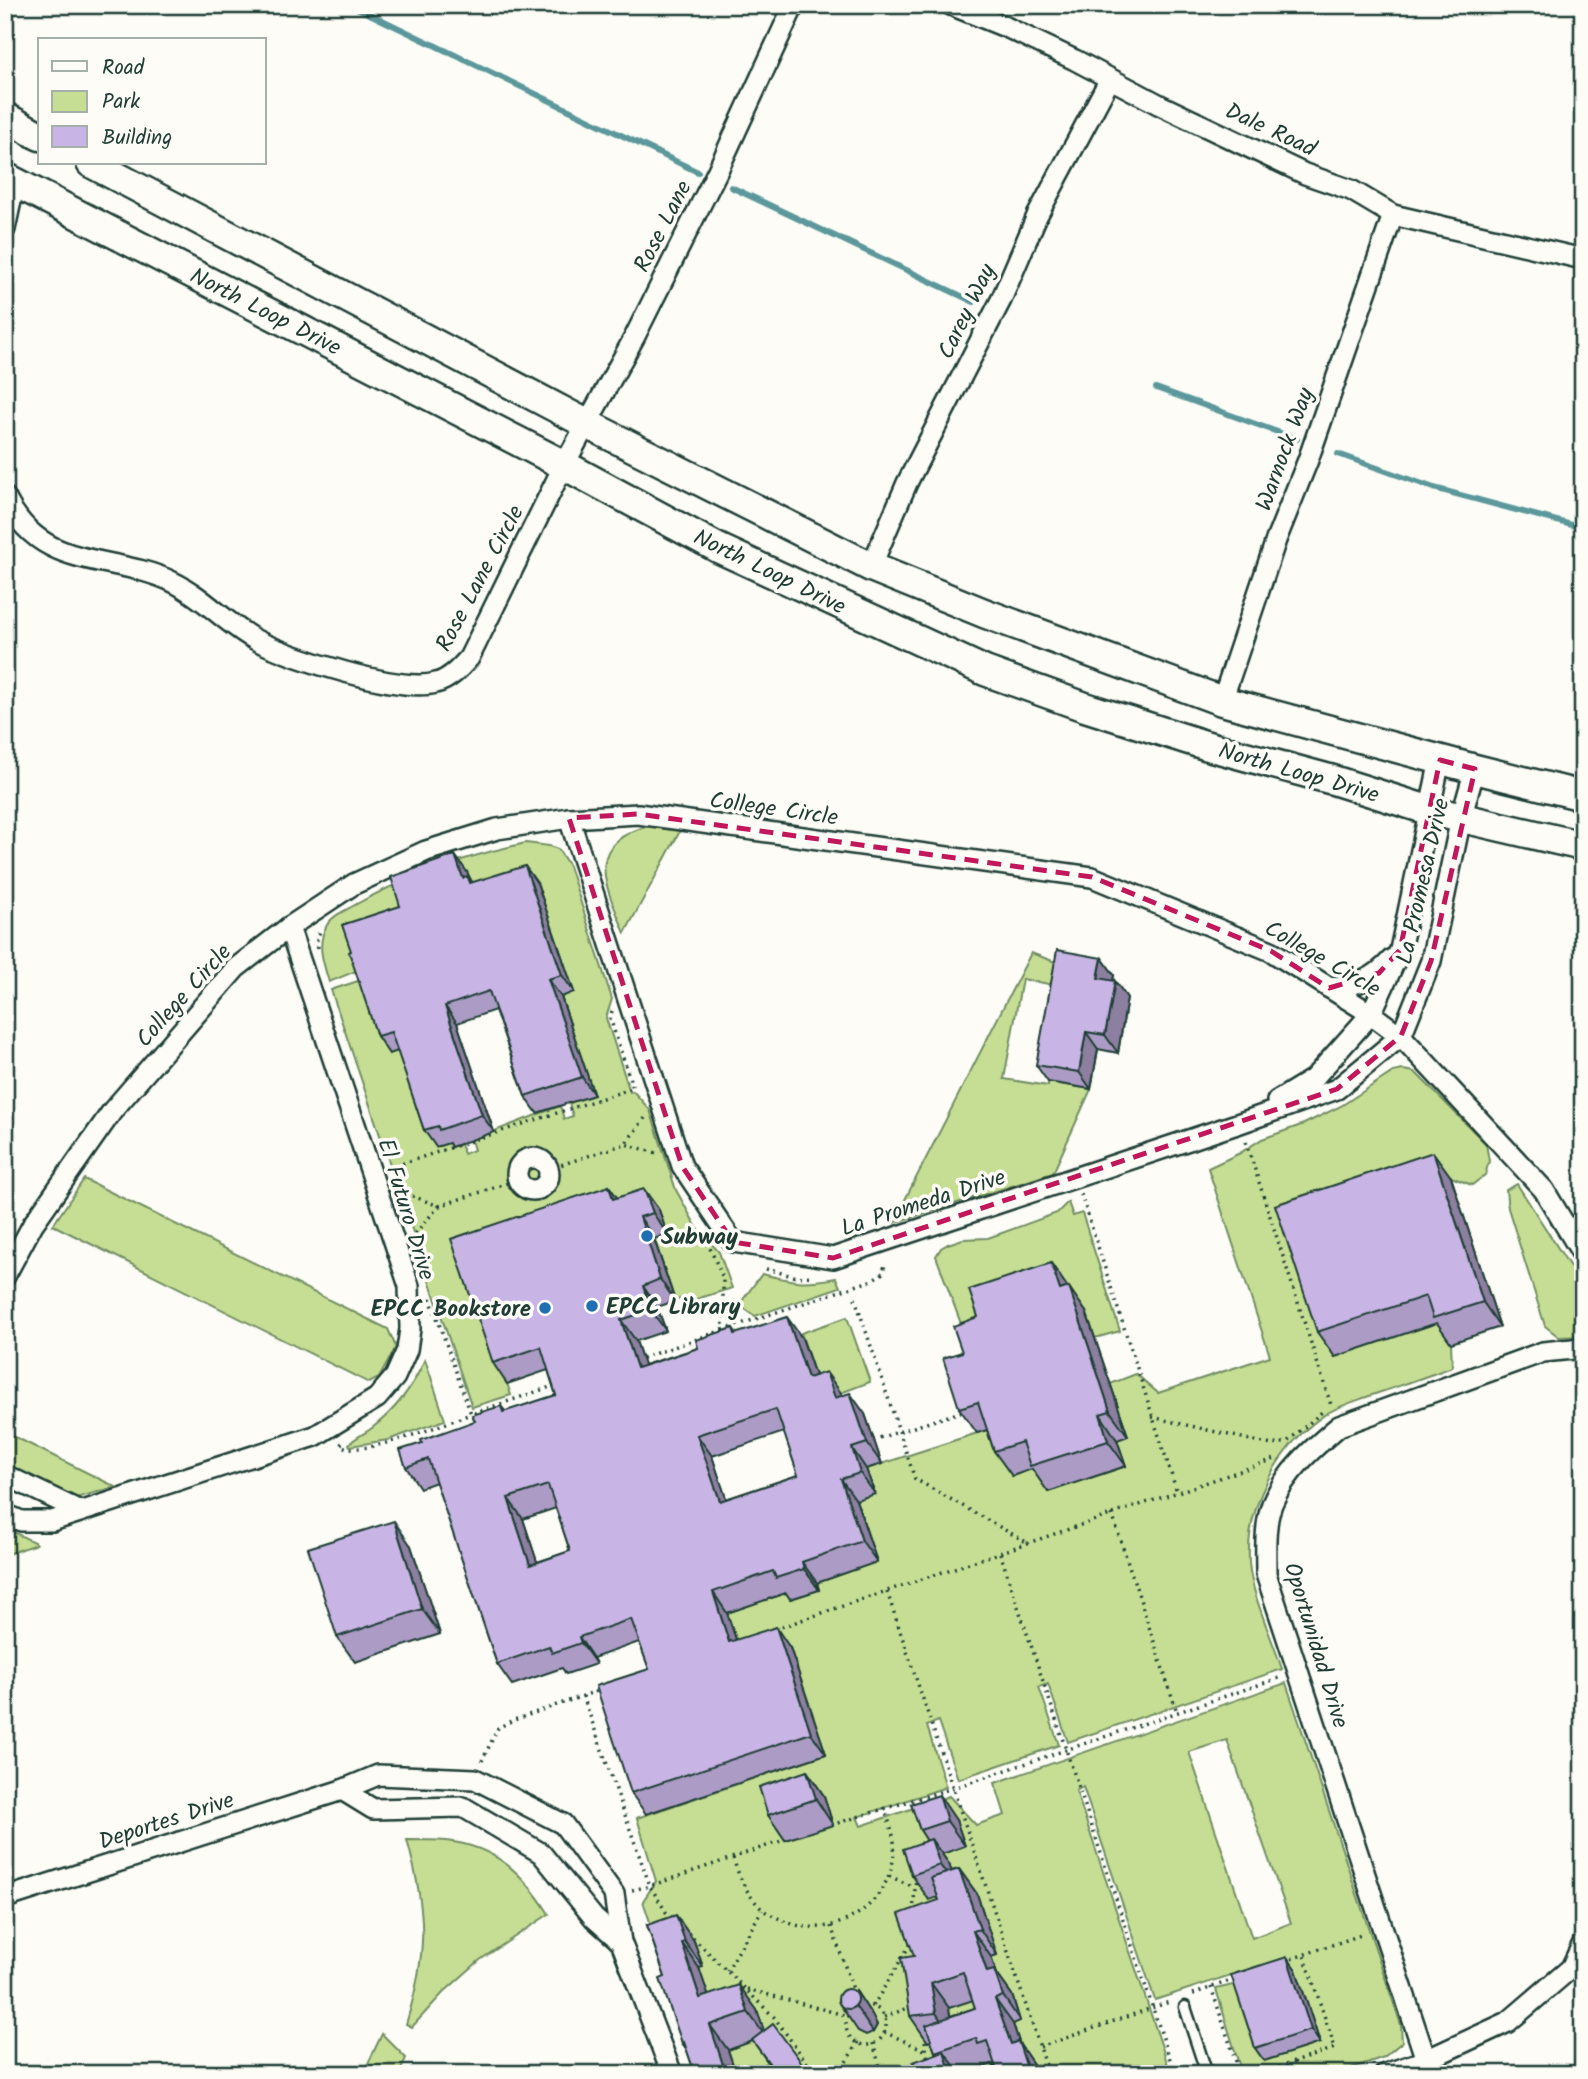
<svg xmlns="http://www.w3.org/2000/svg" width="1588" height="2079" viewBox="0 0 1588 2079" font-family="Kalam,sans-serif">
<rect width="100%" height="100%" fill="#fdfcf7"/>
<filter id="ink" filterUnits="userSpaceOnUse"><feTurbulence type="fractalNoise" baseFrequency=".0143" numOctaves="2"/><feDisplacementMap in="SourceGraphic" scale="14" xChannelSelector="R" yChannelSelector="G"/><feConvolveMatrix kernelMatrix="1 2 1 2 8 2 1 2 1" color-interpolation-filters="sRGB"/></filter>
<g filter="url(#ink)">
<g fill="#c6de94" stroke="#728e64" stroke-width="2" fill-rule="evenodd">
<path d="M649,826L680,831L625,933C606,887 581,843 649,826Z"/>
<path d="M526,843L549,846L558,849L569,866L612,999L606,1018L630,1092L633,1091L650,1110L676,1190L697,1228L719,1252L732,1288L690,1301L688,1296L675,1301L654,1239L466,1261L511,1395L472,1407L331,990L364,979L403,1049L451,1147L460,1144L464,1154L474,1150L471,1140L560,1106L564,1119L573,1116L569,1103L593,1095L561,997L573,992L475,896L467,872L361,969L329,982C323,962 316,944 327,925C332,916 344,911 353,906C406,876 467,856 526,843Z"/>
<polygon points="1031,953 1069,967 1065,987 1022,979 1004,1079 1048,1086 1048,1082 1091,1089 1053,1173 893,1223"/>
<path d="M1403,1070L1415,1072L1486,1144L1489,1161L1485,1175L1472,1185L1451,1177L1443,1321L1451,1343L1452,1367C1425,1377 1399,1386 1372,1395C1356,1401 1337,1406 1323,1416C1277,1448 1246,1506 1249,1562C1251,1594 1272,1638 1282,1669L1068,1742L1048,1684L1039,1687L1059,1745L958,1779L938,1721L927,1726L946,1787L857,1817L861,1826L949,1796L976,1825L1005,1815L995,1783L1286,1683L1401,2025L1402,2042L1384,2057L1334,2074H1242L1216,1989L1296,1970L1261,1965L1155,2000L1083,1787L1076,1791L1171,2074H701L643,1901L656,1881L637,1818L826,1754L744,1663L727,1613L780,1595L787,1590L791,1599L819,1590L815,1580H825L877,1562L850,1483L866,1469L996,1427L1040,1467L1048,1492L1126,1466L1117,1440L1128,1436L1110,1384L1136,1374L1158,1393L1270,1356L1208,1168L1240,1153L1262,1139L1304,1124L1341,1106L1393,1072ZM1227,1740L1291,1923L1252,1938L1189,1752Z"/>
<polygon points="84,1179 388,1329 396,1347 379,1378 369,1383 53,1225"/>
<polygon points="1517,1184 1583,1287 1583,1336 1559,1337 1545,1326 1508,1208 1506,1190"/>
<polygon points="1068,1202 1073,1216 1082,1213 1120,1331 1095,1338 1087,1313 971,1351 936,1256 941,1248 948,1244 963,1239 988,1238 1057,1213"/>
<path d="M762,1274C794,1282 804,1284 836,1278L840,1287L755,1316L739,1305Z"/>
<polygon points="847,1317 870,1382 830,1397 829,1417 801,1333"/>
<path d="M425,1359L445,1420L388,1440L350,1446L349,1444C356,1437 364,1434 372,1428C397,1409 413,1387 425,1359Z"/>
<polygon points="5,1432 116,1487 76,1498 5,1465"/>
<polygon points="5,1528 34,1542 36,1544 5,1555"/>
<path d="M407,1840C420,1840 433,1840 446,1841C495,1846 524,1874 549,1914L480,1960L443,1993L412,2027L406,2024C428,1953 427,1911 407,1840Z"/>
<polygon points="382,2034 406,2058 399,2074 363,2074"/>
</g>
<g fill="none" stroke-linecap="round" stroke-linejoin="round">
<g stroke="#5c989b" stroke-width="6">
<polyline points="351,5 698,172"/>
<polyline points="731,187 974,302"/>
<polyline points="1156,388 1297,439"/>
<polyline points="1338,454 1434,488 1583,528"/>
</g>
<g stroke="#1f3d34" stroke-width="15">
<polyline id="lane" points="1185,2007 1207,2074"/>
</g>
<g stroke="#1f3d34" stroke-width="24">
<g id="street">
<polyline points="951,5 1008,28 1075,60 1160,105 1305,174 1351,190 1393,215 1583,259"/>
<polyline points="5,229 15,182"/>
<path d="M5,497C42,573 110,552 173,582C204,597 226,624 256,640C291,658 399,693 436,683C450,679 459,669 469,658L564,465L634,338L718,170L794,5"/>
<polyline points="871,567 907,483 1001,300 1037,216 1110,79"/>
<polyline points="1222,701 1276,540 1308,460 1393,215"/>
<polyline points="569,818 682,1166 733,1242 833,1258 1240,1123 1337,1089 1401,1036 1431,961 1461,818 1475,769"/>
<path d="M1329,988C1358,985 1373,980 1392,959"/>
<polyline points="1277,1101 1313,1079 1371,1014 1400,950 1440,760"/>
<circle cx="533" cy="1174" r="16"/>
<polyline points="5,1276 33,1224 113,1110 236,968 289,927 354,884 426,851 497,829 569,818 638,814 1092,877 1271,951 1371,1014 1401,1036 1544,1190 1583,1255"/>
<polyline points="5,1475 80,1511"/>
<polyline points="5,1514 21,1521 52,1521 315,1436 377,1398 395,1377 407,1350 410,1329 409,1286 289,927"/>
<polyline points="342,1790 373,1809 463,1807 541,1853 594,1918 621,1942"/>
<polyline points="5,1898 342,1790 378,1775 475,1779 563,1824 614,1894 621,1942 672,2074"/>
<path d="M1426,2060L1266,1574C1266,1552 1264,1525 1272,1504C1285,1472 1313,1448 1339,1426L1543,1352L1583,1348"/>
<polyline points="1385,2074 1426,2060 1508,2022 1571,1968 1583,1943"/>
</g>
</g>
<g stroke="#1f3d34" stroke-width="33">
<g id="secondary">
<polyline points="5,117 40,136"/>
<polyline points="91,163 587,424 871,567 984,613 1222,701 1475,769 1583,796"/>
<polyline points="5,177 564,465 718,548 985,671 1085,707 1208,746 1333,780 1428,810 1583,846"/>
</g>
</g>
<g stroke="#1f3d34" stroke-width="3.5" stroke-dasharray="2 5" stroke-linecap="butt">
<polyline points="318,948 317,940 320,931"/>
<polyline points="612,1011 610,1018 633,1088 635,1088"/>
<polyline points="645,1118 625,1144 657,1153"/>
<polyline points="1246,1142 1332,1408"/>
<polyline points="389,1168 633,1088"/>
<polyline points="548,1169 625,1144"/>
<polyline points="399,1191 439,1206 412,1237"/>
<polyline points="1081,1194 1177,1492"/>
<polyline points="439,1206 517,1180"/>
<polyline points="766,1269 797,1277 813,1276"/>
<polyline points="430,1298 471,1414 556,1385"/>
<polyline points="855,1298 915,1479 1028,1543"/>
<polyline points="723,1330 870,1281 883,1273 885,1264 884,1262"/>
<polyline points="642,1358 723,1330 723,1278 706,1239"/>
<polyline points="1152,1417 1272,1445 1287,1442 1322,1412"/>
<polyline points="873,1440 964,1411"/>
<path d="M342,1443L340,1445C362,1459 444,1423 471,1414"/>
<polyline points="1112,1514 1177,1712"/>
<polyline points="1000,1553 1175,2074"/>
<polyline points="887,1592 1049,2074"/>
<polyline points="775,1629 1278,1458"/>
<polyline points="583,1696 650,1886 666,1912 672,1918"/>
<polyline points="482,1761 498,1728 511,1721 600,1690"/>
<polyline points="831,1825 953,1788 1279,1678"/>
<path d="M733,1858C739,1877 746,1893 761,1908C766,1913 774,1916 780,1919C830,1944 888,1909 894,1854C896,1837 889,1822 884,1807"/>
<polyline points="889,1876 914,1887"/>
<polyline points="632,1890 650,1886 787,1839"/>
<polyline points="913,1912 916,1878"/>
<polyline points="831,1926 855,1995"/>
<polyline points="688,1933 774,2017 815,2074"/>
<polyline points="1285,1961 1364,1934"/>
<polyline points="727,1971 762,1910"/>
<polyline points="1211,1987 1240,2074"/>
<polyline points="747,1989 848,2016"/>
<polyline points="1193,1994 1235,1979"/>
<circle cx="866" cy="2025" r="20"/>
<polyline points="873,2006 911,1943"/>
<polyline points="884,2017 913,2006"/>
<polyline points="884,2032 927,2051"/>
<polyline points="924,2034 928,2061"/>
<polyline points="873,2043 882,2074"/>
<polyline points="1040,2047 1172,2001"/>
<polyline points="1294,2062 1298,2074"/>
<polyline points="839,2074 858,2042"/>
<polyline points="1259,2074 1335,2048 1304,1955"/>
</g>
<use href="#lane" stroke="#fdfcf7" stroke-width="10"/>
<use href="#street" stroke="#fdfcf7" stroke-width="19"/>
<use href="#secondary" stroke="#fdfcf7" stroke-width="28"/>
</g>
<g fill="#ac9cc5" stroke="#1f3d34" stroke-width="2" fill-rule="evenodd">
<polygon points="467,872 472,882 537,883 574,992 561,997 594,1095 537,1113 525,1096 495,1010 457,1023 494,1132 451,1147 449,1143 436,1147 424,1130 398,1051 389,1054 377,1036 351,951"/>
<polygon points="1102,958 1114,975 1113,980 1115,981 1127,998 1118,1053 1098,1049 1091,1089 1048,1082 1036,1065"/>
<polygon points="1451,1177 1500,1327 1451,1343 1437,1323 1335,1357 1317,1332"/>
<path d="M609,1186L617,1198L659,1210L667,1234L654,1239L675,1301L657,1307L666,1331L636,1341L644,1365L698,1348L733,1328L737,1334L802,1338L815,1376L841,1393L842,1395L865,1414L882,1464L866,1469L875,1494L856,1500L877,1562L817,1583L819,1590L790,1599L786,1593L727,1613L736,1640L790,1648L826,1754L646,1814L631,1793L649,1669L639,1642L593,1658L596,1664L566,1674L562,1668L512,1685L497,1664L436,1482L420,1488L406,1467L422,1443L475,1421L501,1406L506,1412L556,1395L548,1370L507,1384L493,1363ZM784,1432L798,1475L726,1499L712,1456ZM556,1508L570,1551L537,1562L523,1519Z"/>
<polygon points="1068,1287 1086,1312 1128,1436 1117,1440 1126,1466 1048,1492 1032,1469 1012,1476 994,1451 987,1430 977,1433 959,1408 962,1352"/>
<polygon points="411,1546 440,1634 355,1662 337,1637"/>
<polygon points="807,1771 824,1796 833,1825 785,1840 768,1815"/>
<path d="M911,1804L956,1820L965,1846L942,1854L949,1864L951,1871L959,1869L977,1894L997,1955L991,1957L997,1974L1012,1995L1020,2021L1013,2024L1020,2045L1035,2067L996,2069L992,2064L963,2074H917L936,2054L931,2041L928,2042L910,2016L914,1956L939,1900L938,1897L929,1900L912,1875L927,1841L920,1830ZM973,2000L975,2008L950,2016L949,2008Z"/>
<polygon points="647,1925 694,1941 703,1967 699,1968 708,1995 757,2010 764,2031 769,2064 753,2041 728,2050 736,2074 695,2074 687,2050 682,2043 665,1977"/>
<polygon points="1287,1957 1296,1970 1320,2043 1264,2061 1255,2048"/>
<polygon points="856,1991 873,2017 877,2025 873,2032 866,2035 858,2031 841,2006"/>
</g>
<g fill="#8c7fa0" stroke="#1f3d34" stroke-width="2">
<polygon points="455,855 467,872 469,877 480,894 463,878"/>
<polygon points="525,866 537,883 574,992 562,975"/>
<polygon points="1102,958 1114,975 1110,995 1098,978"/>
<polygon points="548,979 561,997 594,1095 582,1077"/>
<polygon points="1115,981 1127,998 1118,1053 1105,1035"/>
<polygon points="445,1006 457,1023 494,1132 482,1115"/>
<polygon points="1086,1032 1098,1049 1091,1089 1079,1072"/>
<polygon points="1433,1152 1451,1177 1500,1327 1483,1302"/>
<polygon points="609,1186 624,1207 613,1199"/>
<polygon points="644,1189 659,1210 667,1234 653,1213"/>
<polygon points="640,1217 654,1239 675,1301 660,1279"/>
<polygon points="1051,1263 1068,1288 1060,1290"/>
<polygon points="643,1286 657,1307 666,1331 651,1310"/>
<polygon points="1069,1287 1086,1312 1128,1436 1110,1411"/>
<polygon points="787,1317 802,1338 823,1399 808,1378"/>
<polygon points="621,1320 636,1341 652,1389 637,1368"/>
<polygon points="826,1372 841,1393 850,1419 835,1398"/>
<polygon points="850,1393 865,1414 882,1464 867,1443"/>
<polygon points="1100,1414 1117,1440 1126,1466 1108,1441"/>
<polygon points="697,1435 712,1456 734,1522 720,1501"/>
<polygon points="852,1448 866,1469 875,1494 860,1473"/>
<polygon points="841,1479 856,1500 877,1562 862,1541"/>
<polygon points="508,1498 523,1519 545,1586 530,1565"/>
<polygon points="394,1521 411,1546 440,1634 422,1609"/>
<polygon points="802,1562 817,1583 819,1590 804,1569"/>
<polygon points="713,1592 727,1613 744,1663 729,1642"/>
<polygon points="776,1627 790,1648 826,1754 811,1733"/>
<polygon points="579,1637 593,1658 596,1664 581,1643"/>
<polygon points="807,1771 824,1796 833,1825 816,1799"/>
<polygon points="939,1795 956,1820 965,1846 947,1821"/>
<polygon points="931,1839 949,1864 958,1890 940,1865"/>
<polygon points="959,1869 977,1894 997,1955 980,1929"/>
<polygon points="676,1915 694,1941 703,1967 685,1942"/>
<polygon points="973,1931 991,1957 997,1974 1012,1995 1020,2021 987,1972"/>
<polygon points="682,1943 699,1968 718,2024 700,1998"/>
<polygon points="1287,1957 1296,1970 1320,2043 1311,2030"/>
<polygon points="931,1983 949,2008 953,2038 936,2013"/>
<polygon points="739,1985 757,2010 766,2037 748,2012"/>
<polygon points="856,1991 873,2017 877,2025 873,2032 856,2007"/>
<polygon points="995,1999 1013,2024 1020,2045 1035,2067 1038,2074 1029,2074 1011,2044"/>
<polygon points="710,2025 728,2050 736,2074 726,2074"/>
<polygon points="944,2051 960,2074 951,2074"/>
</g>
<g fill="#c8b5e5" stroke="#1f3d34" stroke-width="2" fill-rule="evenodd">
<polygon points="455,855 463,878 468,877 470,883 525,866 562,975 548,979 582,1077 525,1096 489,991 445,1006 482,1115 439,1130 438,1126 424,1130 391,1032 377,1036 349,952 351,951 342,925 400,906 391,877"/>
<polygon points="1057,950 1102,958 1098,978 1115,981 1105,1035 1086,1032 1079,1072 1036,1065"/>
<polygon points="1433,1152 1483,1302 1433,1318 1426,1296 1317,1332 1275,1205"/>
<path d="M609,1186L613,1199L644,1189L653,1213L640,1217L660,1279L643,1286L651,1310L621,1320L637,1368L698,1348L696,1340L733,1328L735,1334L787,1317L808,1378L826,1372L835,1398L850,1393L867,1443L852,1448L860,1473L841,1479L862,1541L802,1562L804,1569L776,1578L773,1571L713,1592L729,1642L776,1627L811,1733L631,1793L596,1686L649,1669L631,1619L579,1637L581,1643L552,1653L549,1646L497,1664L428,1459L406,1467L400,1450L422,1443L421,1440L475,1421L472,1415L501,1406L503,1412L556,1395L541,1347L493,1363L451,1239ZM776,1409L798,1475L720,1501L697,1435ZM548,1485L570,1551L530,1565L508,1498Z"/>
<polygon points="1051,1263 1060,1290 1069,1287 1110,1411 1100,1414 1108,1441 1030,1466 1022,1442 994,1451 978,1402 959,1408 943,1358 962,1352 953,1326 978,1317 969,1290"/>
<polygon points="394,1521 422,1609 337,1637 308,1548"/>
<polygon points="807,1771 816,1799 768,1815 759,1787"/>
<polygon points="939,1795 947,1821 920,1830 911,1804"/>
<polygon points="931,1839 940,1865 912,1875 903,1849"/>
<polygon points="959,1869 980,1929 973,1931 987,1972 994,1970 1003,1996 995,1999 1011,2044 1018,2041 1029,2074 998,2074 987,2041 978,2044 976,2038 935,2052 926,2025 975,2008 963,1972 931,1983 936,2013 910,2016 901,1958 914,1956 899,1914 939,1900 931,1878"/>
<polygon points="676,1915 685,1942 682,1943 700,1998 739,1985 748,2012 710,2025 726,2074 695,2074 684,2042 682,2043 660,1979 665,1977 647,1925"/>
<polygon points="1287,1957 1311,2030 1255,2048 1231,1975"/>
<circle cx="848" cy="1999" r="10"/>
<polygon points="773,2024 810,2074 739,2074 769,2063 752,2040"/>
<polygon points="944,2051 951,2074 917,2074 913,2062"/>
</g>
</g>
<path fill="none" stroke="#c2185b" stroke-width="5" stroke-dasharray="14 9" stroke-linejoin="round" d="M1440,760L1475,769L1431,961L1401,1036L1337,1089L833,1258L733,1242L682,1166L569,818L638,814L1092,877L1271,951L1329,988L1379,973L1400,950Z"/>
<g fill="#1f6fb2" stroke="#fdfcf7" stroke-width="2.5">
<circle cx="647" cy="1236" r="7"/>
<circle cx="592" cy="1306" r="7"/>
<circle cx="545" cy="1308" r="7"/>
</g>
<g text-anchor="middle" stroke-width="7" stroke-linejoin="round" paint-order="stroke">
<g font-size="23" fill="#1f3d34" stroke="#fdfcf7">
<text transform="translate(1271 129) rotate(25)" y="8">Dale Road</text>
<text transform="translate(662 226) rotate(-63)" y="8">Rose Lane</text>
<text transform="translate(266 311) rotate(27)" y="8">North Loop Drive</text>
<text transform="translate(966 311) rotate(-64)" y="8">Carey Way</text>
<text transform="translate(1284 449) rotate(-70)" y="8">Warnock Way</text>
<text transform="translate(770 571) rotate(26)" y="8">North Loop Drive</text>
<text transform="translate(479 578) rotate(-62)" y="8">Rose Lane Circle</text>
<text transform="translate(1299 772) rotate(16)" y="8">North Loop Drive</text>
<text transform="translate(774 808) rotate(8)" y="8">College Circle</text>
<text transform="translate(1422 881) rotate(-77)" y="8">La Promesa Drive</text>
<text transform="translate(1323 958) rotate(30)" y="8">College Circle</text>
<text transform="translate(183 995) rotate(-48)" y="8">College Circle</text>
<text transform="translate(923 1202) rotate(-18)" y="8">La Promeda Drive</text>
<text transform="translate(407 1209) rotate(73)" y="8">El Futuro Drive</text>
<text transform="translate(1317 1645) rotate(73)" y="8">Oportunidad Drive</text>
<text transform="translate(166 1820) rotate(-18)" y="8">Deportes Drive</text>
</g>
<g font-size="23" font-weight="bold" fill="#1f3d34" stroke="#fdfcf7" text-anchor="start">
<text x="661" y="1244">Subway</text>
<text x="606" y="1314">EPCC Library</text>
<text x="531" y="1316" text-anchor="end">EPCC Bookstore</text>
</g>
</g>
<rect width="1588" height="2079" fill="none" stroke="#fdfcf7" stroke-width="28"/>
<rect x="14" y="14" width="1560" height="2051" fill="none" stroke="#1f3d34" stroke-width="2.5" filter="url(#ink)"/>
<rect x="38" y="38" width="228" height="126" fill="#fdfcf7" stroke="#a4b0a9" stroke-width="2"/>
<rect x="52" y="61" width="35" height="10" fill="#fdfcf7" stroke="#a4b0a9" stroke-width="2"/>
<text x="102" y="74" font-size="21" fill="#1f3d34">Road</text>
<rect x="52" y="91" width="35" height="21" fill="#c6de94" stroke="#a4b0a9" stroke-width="2"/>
<text x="102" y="108" font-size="21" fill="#1f3d34">Park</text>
<rect x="52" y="126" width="35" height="21" fill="#c8b5e5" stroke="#a4b0a9" stroke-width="2"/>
<text x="102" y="144" font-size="21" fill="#1f3d34">Building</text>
</svg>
